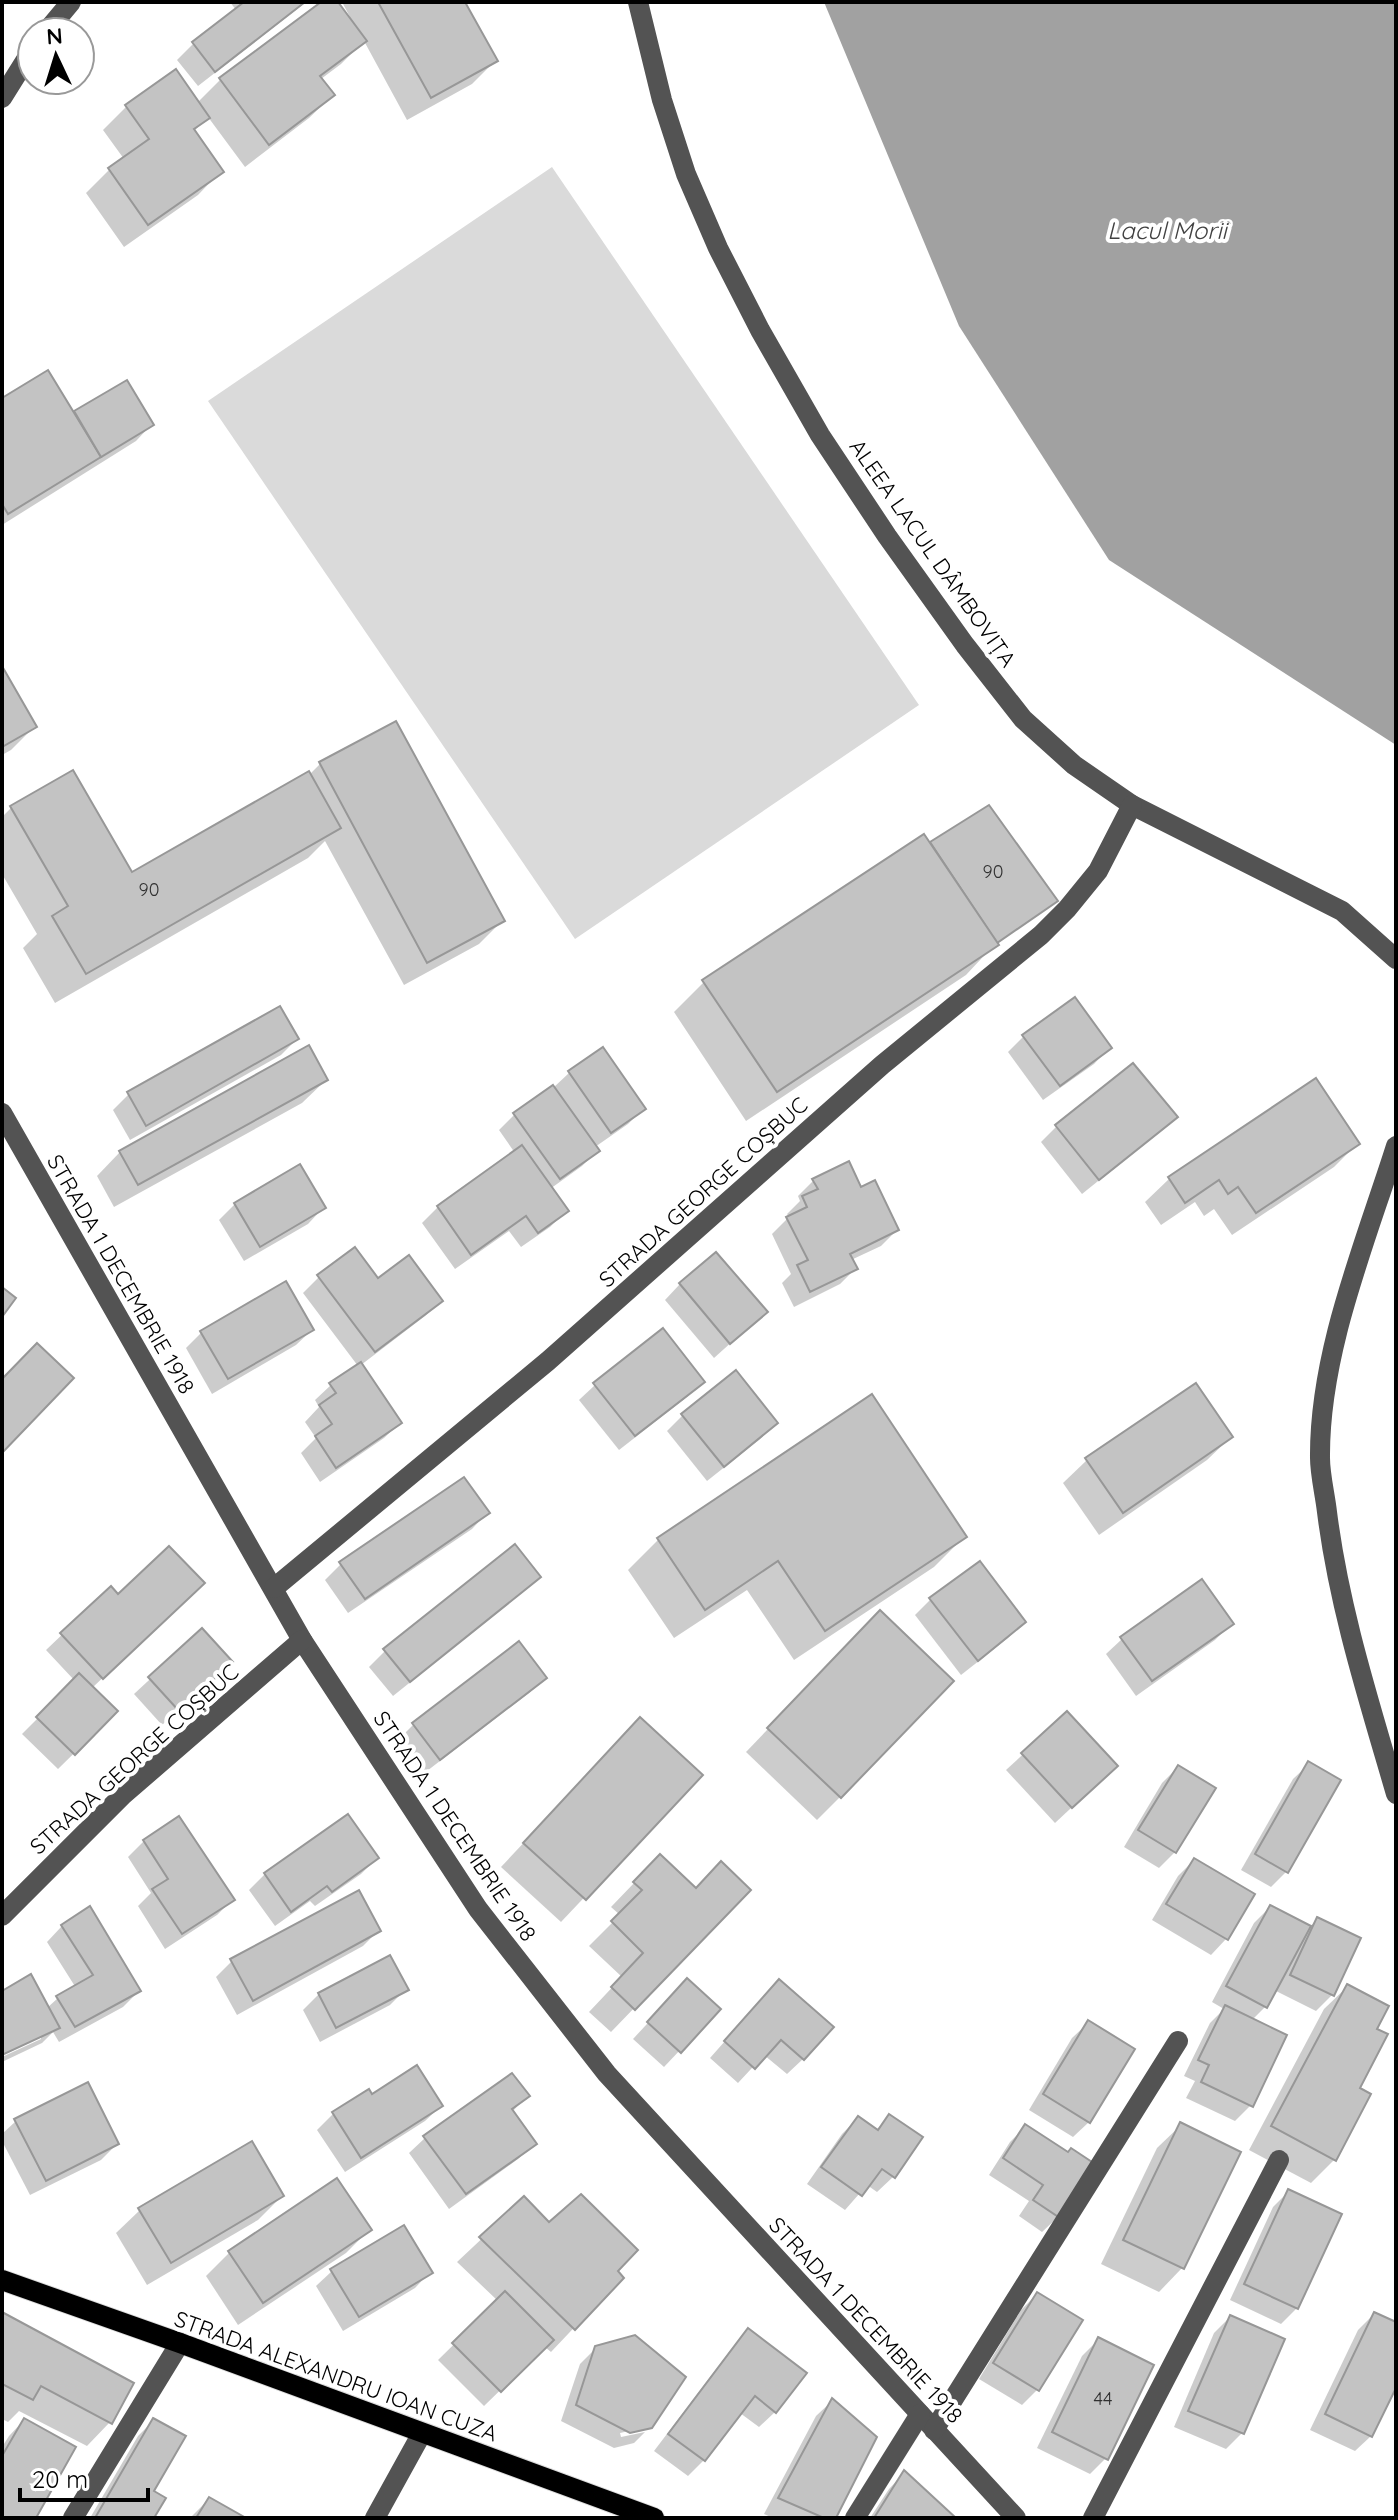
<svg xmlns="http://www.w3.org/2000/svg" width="1398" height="2520" viewBox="0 0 1398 2520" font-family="Quicksand,sans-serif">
<rect width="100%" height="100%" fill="#fff"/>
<polygon fill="#dadada" points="552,167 919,705 575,939 208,401"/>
<polygon fill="#a1a1a1" points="824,2 1396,2 1396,745 1109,560 959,326"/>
<g fill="#0003">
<polygon points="230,2 306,2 198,86 177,60 193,44 236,10"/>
<polygon points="325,2 335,2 348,19 350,17 342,2 470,2 465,5 495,61 472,84 407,120 364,41 341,64 321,79 333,95 309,118 245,167 208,117 193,132 221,171 198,195 124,247 86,193 109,170 124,159 103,130 127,106 197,103 220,80"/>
<polygon points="126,383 151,425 136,441 2,525 2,400 73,415"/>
<polygon points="2,670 34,727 11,750 2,755"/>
<polygon points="395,724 502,921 479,944 404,985 325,841 308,858 55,1003 23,948 37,934 2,874 2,817 11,808 131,875 309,775 320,764"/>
<polygon points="931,843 1055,901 995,944 966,975 746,1121 674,1012 704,982"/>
<polygon points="1024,1036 1109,1048 1094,1064 1043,1100 1008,1052"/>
<polygon points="297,1039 281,1055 130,1140 113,1110 129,1094"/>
<polygon points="603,1050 644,1108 628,1124 595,1147 598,1150 582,1166 550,1189 566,1211 550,1227 521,1247 509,1231 455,1269 422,1223 438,1207 515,1153 499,1130 514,1115 553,1088 569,1073"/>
<polygon points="1133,1065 1175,1116 1159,1132 1082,1194 1041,1142 1056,1127"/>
<polygon points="326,1080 302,1103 114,1207 97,1176 120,1152"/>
<polygon points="1315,1081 1357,1144 1334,1167 1232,1235 1214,1209 1204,1216 1195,1202 1161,1225 1145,1202 1169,1179"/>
<polygon points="814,1180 860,1189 897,1230 881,1246 851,1260 855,1269 840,1284 794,1307 782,1283 791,1274 772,1234 789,1217 787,1214 800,1201 798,1196"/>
<polygon points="235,1204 323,1208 308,1224 244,1261 219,1220"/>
<polygon points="319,1277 441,1301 425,1316 361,1365 400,1423 384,1438 320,1482 301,1453 316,1438 305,1422 319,1407 315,1400 331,1385 358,1366 303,1293"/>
<polygon points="680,1284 765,1312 714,1358 665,1300"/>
<polygon points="312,1330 296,1345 212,1394 186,1348 202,1332"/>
<polygon points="736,1373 776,1423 760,1439 707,1481 667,1431 682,1416"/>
<polygon points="702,1382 687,1397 619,1450 579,1400 595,1385"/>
<polygon points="1231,1437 1207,1460 1099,1535 1063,1483 1087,1460"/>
<polygon points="487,1513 472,1529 348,1613 325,1580 341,1564"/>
<polygon points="964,1537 934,1567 794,1660 747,1590 674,1638 628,1570 658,1540"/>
<polygon points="538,1577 523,1592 393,1696 369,1667 385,1651"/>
<polygon points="111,1588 118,1596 186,1599 92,1688 116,1712 58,1769 22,1734 75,1681 46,1650"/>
<polygon points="931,1599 1024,1622 1008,1638 961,1675 915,1615"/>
<polygon points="1231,1624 1215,1640 1136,1696 1106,1654 1122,1639"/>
<polygon points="202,1631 214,1678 162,1725 134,1694"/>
<polygon points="857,1636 840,1797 817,1820 746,1752"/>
<polygon points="544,1678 529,1693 423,1774 398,1740 413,1725"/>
<polygon points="1067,1714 1100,1781 1055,1823 1006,1770"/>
<polygon points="617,1743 700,1775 561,1922 501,1867"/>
<polygon points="1309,1764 1287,1871 1271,1887 1241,1870 1293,1779"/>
<polygon points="1178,1767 1175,1852 1159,1868 1124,1847 1162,1783"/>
<polygon points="144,1841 232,1900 217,1915 165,1949 138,1906 151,1893 128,1857"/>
<polygon points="660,1856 695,1890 748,1890 611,2032 589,2012 622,1977 589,1946 620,1915 611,1907"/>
<polygon points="377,1858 361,1874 315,1906 310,1901 275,1926 249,1890 265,1874"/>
<polygon points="1194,1860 1252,1894 1226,1939 1211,1955 1152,1920 1178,1876"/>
<polygon points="1270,1907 1309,1928 1317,1919 1332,1995 1316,2011 1274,1990 1265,2007 1252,2020 1251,2105 1235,2121 1186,2098 1195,2081 1184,2076 1210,2023 1224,2009 1212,2002 1254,1923"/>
<polygon points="62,1926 139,1991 123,2007 59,2042 53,2032 42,2043 2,2062 2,2057 41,2039 41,2034 2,2053 2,1994 47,2008 58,1998 76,1988 47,1942"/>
<polygon points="378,1931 363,1946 237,2015 216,1977 232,1961"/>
<polygon points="1348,1986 1374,2029 1334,2160 1311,2183 1249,2150 1324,2009"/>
<polygon points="406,1989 390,2005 320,2042 303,2010 319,1994"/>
<polygon points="672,1997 718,2010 664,2067 633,2039"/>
<polygon points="764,1997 803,2059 787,2074 764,2055 738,2083 710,2058"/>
<polygon points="1088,2023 1089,2122 1073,2137 1029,2110 1072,2038"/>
<polygon points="369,2092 372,2097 441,2106 425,2121 345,2172 317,2130 333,2114"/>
<polygon points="527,2096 512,2112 534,2144 518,2159 449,2209 409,2153 425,2138"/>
<polygon points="889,2117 920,2138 893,2177 877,2192 867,2185 845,2210 807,2184 842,2134 858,2118 875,2131"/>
<polygon points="16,2121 117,2144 101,2160 30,2195 2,2141 2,2134"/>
<polygon points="1181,2125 1182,2268 1159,2292 1101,2264 1157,2148"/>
<polygon points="1026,2126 1058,2217 1042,2232 1019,2216 1029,2201 989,2175 1010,2142"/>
<polygon points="337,2181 370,2229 346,2253 238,2325 206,2276 229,2253"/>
<polygon points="1288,2192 1297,2308 1281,2324 1230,2300 1273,2207"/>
<polygon points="282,2196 258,2220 147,2285 116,2233 140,2210"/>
<polygon points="524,2199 549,2225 621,2278 551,2352 545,2347 484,2406 438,2360 498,2301 457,2262"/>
<polygon points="332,2271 430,2272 415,2288 343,2331 316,2286"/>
<polygon points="1037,2294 1037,2390 1022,2405 979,2379 1021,2310"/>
<polygon points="1374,2314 1396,2325 1396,2383 1371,2436 1355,2451 1310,2430 1358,2330"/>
<polygon points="2,2315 110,2422 87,2446 19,2411 8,2422 2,2419"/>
<polygon points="1230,2317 1282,2340 1242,2433 1226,2449 1174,2427 1214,2333"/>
<polygon points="748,2331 775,2412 759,2427 740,2413 704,2460 688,2476 654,2451 733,2347"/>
<polygon points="1098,2340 1106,2458 1090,2474 1037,2448 1082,2356"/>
<polygon points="596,2348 650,2427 647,2430 647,2427 620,2433 621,2437 645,2432 634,2443 614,2448 561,2421 580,2364"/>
<polygon points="832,2401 834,2518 773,2518 764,2514 816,2416"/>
<polygon points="24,2420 34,2518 2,2518 2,2447 9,2436"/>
<polygon points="154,2420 151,2518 90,2518 138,2436"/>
<polygon points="904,2473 953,2518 870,2518 889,2489"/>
<polygon points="209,2499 242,2518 190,2518"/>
</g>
<g fill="#c3c3c3" stroke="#979797" stroke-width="2">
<polygon points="244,2 305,2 215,72 192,42"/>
<polygon points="321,2 338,2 367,41 320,76 335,95 269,145 219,78"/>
<polygon points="378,2 465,2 498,61 431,98"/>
<polygon points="176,69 210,118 194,129 224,172 148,225 108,168 149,139 125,105"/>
<polygon points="48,370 101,457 8,514 2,504 2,398"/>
<polygon points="127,380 154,425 101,457 74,411"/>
<polygon points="2,666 37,727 2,747"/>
<polygon points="396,721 505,921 427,963 319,762"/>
<polygon points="73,770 132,872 309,771 341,828 86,974 52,916 68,906 10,806"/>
<polygon points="989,805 1058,901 997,943 930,842"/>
<polygon points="924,834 999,945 777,1092 702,980"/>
<polygon points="1075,997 1112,1048 1060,1086 1022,1035"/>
<polygon points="280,1006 299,1039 146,1126 127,1092"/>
<polygon points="309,1045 328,1080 138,1185 119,1151"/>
<polygon points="603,1047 646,1109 611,1133 568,1071"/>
<polygon points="1133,1063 1178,1117 1099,1180 1055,1125"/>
<polygon points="1316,1078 1360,1144 1256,1213 1238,1187 1228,1194 1219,1180 1185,1203 1168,1177"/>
<polygon points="553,1085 600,1151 560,1179 513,1113"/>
<polygon points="522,1145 569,1211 538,1233 526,1216 471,1255 437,1206"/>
<polygon points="849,1161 861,1187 875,1180 899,1230 850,1254 858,1269 810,1292 797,1265 808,1260 786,1217 807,1207 802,1196 818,1189 812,1179"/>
<polygon points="300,1164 326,1208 260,1247 234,1203"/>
<polygon points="355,1247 378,1278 409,1255 443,1301 375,1352 317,1275"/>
<polygon points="716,1252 768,1312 730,1344 679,1283"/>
<polygon points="286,1281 314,1330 228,1379 200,1331"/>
<polygon points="2,1287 16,1298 2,1317"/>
<polygon points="663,1328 705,1382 635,1436 593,1383"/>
<polygon points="37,1343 74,1378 2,1453 2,1379"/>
<polygon points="361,1362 402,1423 336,1468 315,1436 332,1424 319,1405 336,1393 329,1383"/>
<polygon points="736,1370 778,1423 724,1467 681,1414"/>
<polygon points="1196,1383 1233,1437 1123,1513 1085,1458"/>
<polygon points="872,1394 967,1537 825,1631 778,1561 705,1610 657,1538"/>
<polygon points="464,1477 490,1513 365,1599 339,1562"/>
<polygon points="515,1544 541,1577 410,1682 383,1649"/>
<polygon points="169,1546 205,1583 103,1679 60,1633 111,1586 118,1594"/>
<polygon points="980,1561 1026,1622 978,1661 929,1598"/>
<polygon points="1202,1579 1234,1624 1152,1681 1120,1637"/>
<polygon points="880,1610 954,1681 841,1798 767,1728"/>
<polygon points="202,1628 233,1662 179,1711 148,1677"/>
<polygon points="519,1641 547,1678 440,1760 412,1723"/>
<polygon points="79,1673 118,1711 75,1755 36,1717"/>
<polygon points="1067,1711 1118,1766 1072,1808 1021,1753"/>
<polygon points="640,1717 703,1775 586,1900 523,1843"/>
<polygon points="1308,1761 1341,1780 1288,1873 1255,1854"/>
<polygon points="1178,1765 1216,1788 1176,1853 1138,1830"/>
<polygon points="348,1814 379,1858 332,1892 327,1886 291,1912 264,1873"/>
<polygon points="179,1816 235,1900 182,1934 152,1889 168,1879 143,1840"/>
<polygon points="660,1854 696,1888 721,1861 751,1890 635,2010 611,1987 643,1953 611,1921 642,1890 633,1882"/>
<polygon points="1194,1858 1255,1894 1228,1940 1166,1904"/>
<polygon points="359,1890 381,1931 253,2001 230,1959"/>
<polygon points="1270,1905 1311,1926 1267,2008 1226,1986"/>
<polygon points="90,1906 141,1991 75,2027 56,1996 93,1975 61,1925"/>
<polygon points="1317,1917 1361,1938 1334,1996 1290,1975"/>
<polygon points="390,1955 409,1990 336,2028 318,1993"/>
<polygon points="31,1974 60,2028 2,2055 2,1991"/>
<polygon points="687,1978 721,2009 681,2053 647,2022"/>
<polygon points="779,1979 834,2027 804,2060 781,2040 755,2069 724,2041"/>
<polygon points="1347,1984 1389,2006 1377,2029 1388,2034 1360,2088 1371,2094 1336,2161 1271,2126"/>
<polygon points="1225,2005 1287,2035 1253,2107 1201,2082 1209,2065 1198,2060"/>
<polygon points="1088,2020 1135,2049 1090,2123 1043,2094"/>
<polygon points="417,2065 443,2106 361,2158 332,2112 369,2089 372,2094"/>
<polygon points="512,2073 530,2096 512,2109 537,2144 466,2194 423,2136"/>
<polygon points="88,2082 119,2144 46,2181 14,2119"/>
<polygon points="889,2114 923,2137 895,2178 882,2169 862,2196 821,2167 858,2116 878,2130"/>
<polygon points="1180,2122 1241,2152 1184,2269 1123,2240"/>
<polygon points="1025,2124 1068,2152 1071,2148 1095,2164 1060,2218 1033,2200 1043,2185 1003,2158"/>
<polygon points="252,2141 284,2196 171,2263 138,2208"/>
<polygon points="337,2178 372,2230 263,2303 228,2251"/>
<polygon points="1288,2189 1342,2214 1298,2309 1244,2284"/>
<polygon points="581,2194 638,2250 618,2271 624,2278 575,2330 479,2237 524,2196 549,2222"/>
<polygon points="404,2225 433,2273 359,2317 330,2269"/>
<polygon points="505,2291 554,2340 501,2392 452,2343"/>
<polygon points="1037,2292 1083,2320 1039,2391 993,2363"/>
<polygon points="2,2312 134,2383 112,2424 41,2386 33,2400 2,2384"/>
<polygon points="1374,2312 1396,2322 1396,2388 1372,2437 1325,2414"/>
<polygon points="1230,2315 1285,2339 1244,2434 1188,2411"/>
<polygon points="748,2328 807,2373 776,2413 755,2396 705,2461 668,2434"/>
<polygon points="635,2335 686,2377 652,2428 630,2433 576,2405 595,2346"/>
<polygon points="1098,2337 1154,2365 1108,2460 1052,2432"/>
<polygon points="832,2398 877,2437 836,2518 824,2518 778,2498"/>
<polygon points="24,2418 76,2447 36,2518 2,2518 2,2456"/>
<polygon points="153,2418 186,2436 154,2491 166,2498 154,2518 95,2518"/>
<polygon points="904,2470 956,2518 874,2518"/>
<polygon points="209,2497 246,2518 196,2518"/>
</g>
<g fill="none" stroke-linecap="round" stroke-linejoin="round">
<g stroke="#dbdbdb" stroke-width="22">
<polyline id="major" points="2,2280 180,2343 654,2518"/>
</g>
<g stroke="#535353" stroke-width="20">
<polyline points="638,2 662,100 686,174 718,248 760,330 820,435 887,536 965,645 1023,719 1074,765 1132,805 1342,911 1396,959"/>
<polyline points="46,32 71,2"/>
<polyline points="2,98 32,50"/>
<polyline points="2,1113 302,1640 478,1909 607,2074 1016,2518"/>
<path d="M1396,1146C1365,1244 1319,1353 1320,1458C1320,1475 1325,1494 1327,1512C1339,1608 1369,1701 1396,1794"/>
<polyline points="274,1588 548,1361 882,1065 1041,935 1067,909 1098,871 1132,805"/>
<polyline points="2,1916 123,1795 302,1640"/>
<polyline points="934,2430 1178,2041"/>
<polyline points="73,2518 180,2343"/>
<polyline points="375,2518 422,2433"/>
<polyline points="855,2518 920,2414"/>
<polyline points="1093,2518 1279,2160"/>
</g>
<use href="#major" stroke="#000" stroke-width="20"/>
</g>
<g text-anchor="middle" stroke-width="8" stroke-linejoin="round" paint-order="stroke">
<g font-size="18" fill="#313131">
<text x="993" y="878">90</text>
<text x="149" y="896">90</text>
<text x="1103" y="2405">44</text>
</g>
<g font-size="22" fill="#000" stroke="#fff">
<text transform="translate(933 553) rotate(55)" y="8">ALEEA LACUL DÂMBOVIȚA</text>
<text transform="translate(703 1192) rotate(-42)" y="8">STRADA GEORGE COȘBUC</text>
<text transform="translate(121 1274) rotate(60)" y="8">STRADA 1 DECEMBRIE 1918</text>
<text transform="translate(134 1759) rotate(-42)" y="8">STRADA GEORGE COȘBUC</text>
<text transform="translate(455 1826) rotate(56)" y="8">STRADA 1 DECEMBRIE 1918</text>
<text transform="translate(866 2320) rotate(47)" y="8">STRADA 1 DECEMBRIE 1918</text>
<text transform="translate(336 2376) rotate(20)" y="8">STRADA ALEXANDRU IOAN CUZA</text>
</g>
<g font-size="24" font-style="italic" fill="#424242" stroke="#fff">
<text x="1167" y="239">Lacul Morii</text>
</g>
</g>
<rect width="1398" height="2520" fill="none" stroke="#000000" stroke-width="8"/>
<g transform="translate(56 56) rotate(356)"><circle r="38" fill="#ffffff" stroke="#999999" stroke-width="2"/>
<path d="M0-6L14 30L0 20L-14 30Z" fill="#000000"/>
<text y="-12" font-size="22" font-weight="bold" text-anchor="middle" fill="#000000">N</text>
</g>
<path d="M20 2488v12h128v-12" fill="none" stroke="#000000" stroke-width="4"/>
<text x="32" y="2488" font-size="24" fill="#000000" stroke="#ffffff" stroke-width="6" paint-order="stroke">20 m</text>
</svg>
